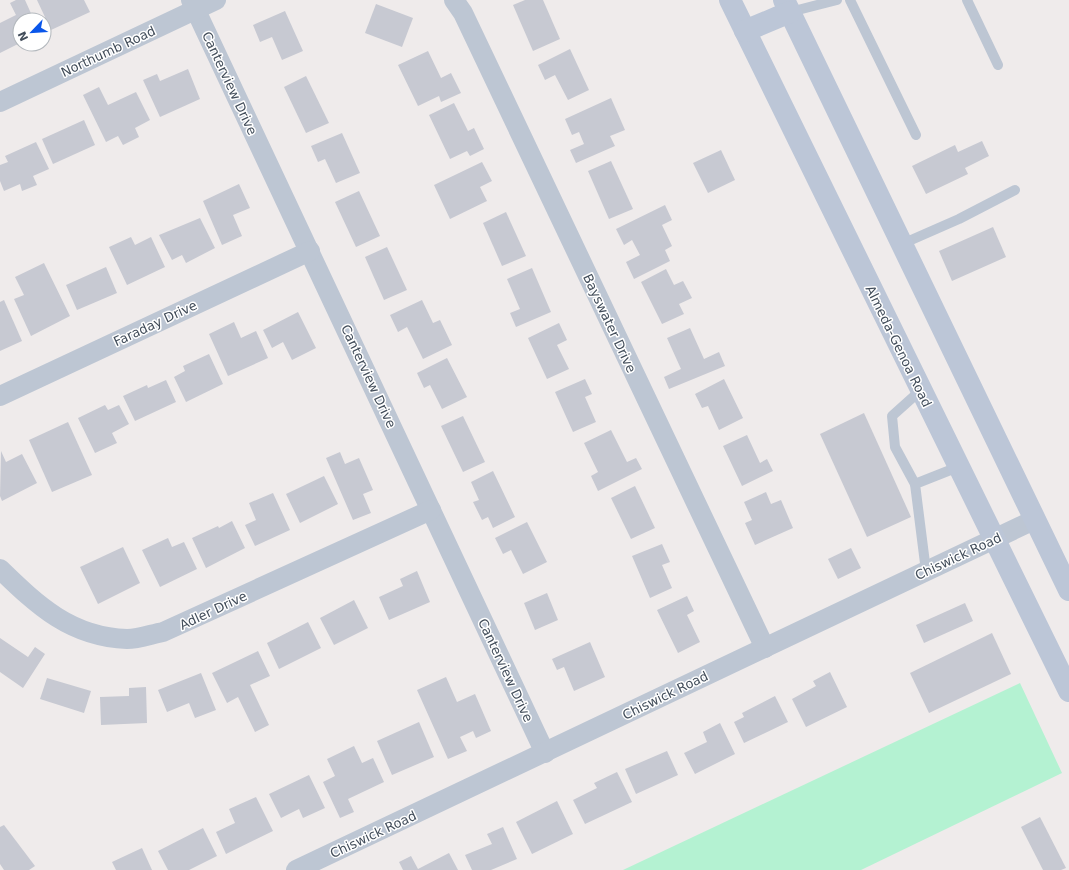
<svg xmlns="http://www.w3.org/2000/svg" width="1069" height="870" viewBox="0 0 1069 870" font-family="'DejaVu Sans',sans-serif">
<rect width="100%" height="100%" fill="#efebeb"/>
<polygon fill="#b4f2d2" points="1020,683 1062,773 861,870 623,870"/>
<g fill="#c7c9d2">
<polygon points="16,0 25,0 34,20 20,20 20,43 0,53 0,23 16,15 10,3"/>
<polygon points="37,0 84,0 90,12 51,30"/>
<polygon points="525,0 543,0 560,39 533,51 513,5"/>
<polygon points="376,4 413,18 402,47 365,33"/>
<polygon points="285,11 303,51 282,60 272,37 260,42 253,25"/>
<polygon points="570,49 589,90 568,100 555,75 545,80 538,65"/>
<polygon points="428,51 441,78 451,73 461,93 441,102 439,96 418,106 398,65"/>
<polygon points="188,69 200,99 160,117 143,80 157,74 160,81"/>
<polygon points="306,76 329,123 306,133 284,87"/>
<polygon points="99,87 108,105 136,92 150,120 135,128 139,137 123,145 118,136 106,142 83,95"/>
<polygon points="611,98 625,130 610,136 615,146 576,163 570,150 584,144 579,132 572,135 565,119"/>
<polygon points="454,103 468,131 474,128 484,149 470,156 467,151 450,159 429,115"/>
<polygon points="84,120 95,145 53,164 42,139"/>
<polygon points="342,133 360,173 336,183 325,159 318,162 311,146"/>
<polygon points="982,141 989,156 965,168 968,174 926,194 912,166 955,145 958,152"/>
<polygon points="36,142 49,169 33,176 37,185 22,191 20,184 4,191 0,181 0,165 8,162 5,156"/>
<polygon points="721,150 735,180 708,193 693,163"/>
<polygon points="611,161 633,209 609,219 588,171"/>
<polygon points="482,162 492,181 480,187 487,201 450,219 434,185"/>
<polygon points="239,184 250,208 233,215 242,236 222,245 203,201"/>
<polygon points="359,191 380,236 356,247 335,202"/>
<polygon points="665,205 672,220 662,225 672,246 665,250 670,261 634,279 626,262 640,255 632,240 624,245 616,229"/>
<polygon points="506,212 526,256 502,266 483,223"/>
<polygon points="200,218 215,248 186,263 182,255 172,260 159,235"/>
<polygon points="993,227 1006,257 952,281 939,251"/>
<polygon points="131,237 135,245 151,237 165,267 127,285 109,247"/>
<polygon points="387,247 407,290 384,300 365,257"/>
<polygon points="44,263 70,316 31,336 14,299 24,295 15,277"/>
<polygon points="106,267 117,293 77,310 66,285"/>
<polygon points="532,268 551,312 516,327 510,313 520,309 507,279"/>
<polygon points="666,269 674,285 683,281 692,298 679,304 684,314 662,324 641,282"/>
<polygon points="4,300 22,341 0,351 0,302"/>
<polygon points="422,300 433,323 440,320 452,345 423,359 407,327 398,332 390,315"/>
<polygon points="298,312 316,348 292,360 283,342 272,348 263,330"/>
<polygon points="234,322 241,338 256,331 268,358 228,376 209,334"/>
<polygon points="559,323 567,340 557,345 569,369 547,379 528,338"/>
<polygon points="690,328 704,359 719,352 725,366 669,389 664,377 681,369 667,338"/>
<polygon points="209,354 223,384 186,402 174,377 185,371 183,366"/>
<polygon points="447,358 467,397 442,409 430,385 424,388 417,373"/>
<polygon points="585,379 592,394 585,397 596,422 573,432 555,392"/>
<polygon points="724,379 743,418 719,430 708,406 702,408 695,394"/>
<polygon points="166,380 176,402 135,421 123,396 147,385 148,388"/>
<polygon points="105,405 108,410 119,405 129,424 112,433 117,443 95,453 78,418"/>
<polygon points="864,413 911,517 867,537 820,434"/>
<polygon points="463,416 485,462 463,472 441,426"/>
<polygon points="68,422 92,475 52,492 29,440"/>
<polygon points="611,430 627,462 636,458 642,469 598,491 591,476 598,472 584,443"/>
<polygon points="747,435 760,463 767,459 773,471 742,486 723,446"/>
<polygon points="1,451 6,462 22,454 37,483 2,501 0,496"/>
<polygon points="340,452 345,464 359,458 373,490 363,494 371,513 353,520 326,458"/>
<polygon points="493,471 515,517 493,528 488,517 482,520 473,502 479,500 471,482"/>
<polygon points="324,476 338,504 300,523 286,494"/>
<polygon points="635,486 655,528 631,539 611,498"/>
<polygon points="766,492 771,504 781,500 793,528 755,545 745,523 752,520 744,502"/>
<polygon points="273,493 290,530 255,546 245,525 256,520 249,503"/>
<polygon points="232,521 245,548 206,568 192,538 218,526 219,528"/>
<polygon points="527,522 547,562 523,574 511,550 503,554 495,538"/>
<polygon points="168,538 172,547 184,542 197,569 160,587 142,550"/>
<polygon points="662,544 670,562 662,565 672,588 650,598 632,556"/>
<polygon points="123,547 140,583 98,604 80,567"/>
<polygon points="851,548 861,568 838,579 828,559"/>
<polygon points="417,571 430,602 389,620 379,597 403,586 400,579"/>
<polygon points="547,593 558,620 535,630 524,603"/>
<polygon points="687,596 694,611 687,615 700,642 678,653 657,610"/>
<polygon points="354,600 368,628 334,645 320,618"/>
<polygon points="965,603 973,621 924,643 916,625"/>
<polygon points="308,622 321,648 279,669 267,643"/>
<polygon points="992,633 1011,674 929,713 910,673"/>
<polygon points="0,638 28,657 35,647 45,654 23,688 0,672"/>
<polygon points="590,642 605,677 574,691 564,667 557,670 552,659"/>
<polygon points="258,651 270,676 250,685 269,725 255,732 238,697 227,703 212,673"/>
<polygon points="830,672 847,707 806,727 792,699 816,686 813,681"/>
<polygon points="201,673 216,710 195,718 189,703 167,712 158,690"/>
<polygon points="446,677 457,702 475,694 491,731 476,738 473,731 460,737 467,751 448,759 417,690"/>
<polygon points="47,678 91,691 84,713 40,699"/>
<polygon points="146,687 147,723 101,725 100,697 129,696 129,688"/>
<polygon points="775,696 788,722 744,743 734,722 744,717 742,713"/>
<polygon points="419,722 434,757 392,775 377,741"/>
<polygon points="720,723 735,754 695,774 684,753 707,742 703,732"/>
<polygon points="354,746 362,763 373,758 384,782 348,799 354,812 340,818 323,782 335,776 327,759"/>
<polygon points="667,751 678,775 636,794 625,769"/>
<polygon points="617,772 632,802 585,824 573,800 597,788 594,783"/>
<polygon points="309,775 325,808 303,818 299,809 281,818 269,794"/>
<polygon points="256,797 273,831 226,854 216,832 235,823 229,809"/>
<polygon points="557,801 573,834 532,854 516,822"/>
<polygon points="1040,817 1066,868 1061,870 1043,870 1021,827"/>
<polygon points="4,825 35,866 29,870 4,870 0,864 0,827"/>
<polygon points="503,827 517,859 491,870 472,870 465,855 492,844 487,834"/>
<polygon points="203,828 217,856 189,870 168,870 158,851"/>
<polygon points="142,848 152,870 116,870 112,862"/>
<polygon points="449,853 458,870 403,870 399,862 411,856 418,869"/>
</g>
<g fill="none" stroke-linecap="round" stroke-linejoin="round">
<g stroke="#bdc6d3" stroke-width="10">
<polyline points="850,0 916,135"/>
<polyline points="967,0 998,65"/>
<polyline points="790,12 837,0"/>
<polyline points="902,244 959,219 1015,190"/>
<polyline points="915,484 895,447 892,416 921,390"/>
<polyline points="926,571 915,484 958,467"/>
</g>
<g stroke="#bdc6d3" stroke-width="20">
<polyline points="191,0 545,753"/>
<polyline points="454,0 463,13 765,648"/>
<polyline points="0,102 216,0"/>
<polyline points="0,396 310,251"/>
<path d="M0,569C38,606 71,637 127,639C139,639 152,634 163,632L431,510"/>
<polyline points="296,870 1034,520"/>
</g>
<g stroke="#bcc6d7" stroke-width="22">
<polyline points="730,0 1069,691"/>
<polyline points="784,0 1069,590"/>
<polyline points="745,31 790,12"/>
</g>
</g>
<g text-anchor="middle" stroke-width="3" stroke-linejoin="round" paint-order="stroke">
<g font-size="13" fill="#424d5a" stroke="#fff">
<text transform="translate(108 51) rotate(-25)" y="5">Northumb Road</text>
<text transform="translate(230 83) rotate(65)" y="5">Canterview Drive</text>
<text transform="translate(155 323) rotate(-25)" y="5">Faraday Drive</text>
<text transform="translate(610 323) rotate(65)" y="5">Bayswater Drive</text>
<text transform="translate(899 346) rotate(64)" y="5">Almeda-Genoa Road</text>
<text transform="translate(369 376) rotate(65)" y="5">Canterview Drive</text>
<text transform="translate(958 556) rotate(-25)" y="5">Chiswick Road</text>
<text transform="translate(213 610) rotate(-25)" y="5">Adler Drive</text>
<text transform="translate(506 670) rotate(65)" y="5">Canterview Drive</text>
<text transform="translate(665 695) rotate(-26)" y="5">Chiswick Road</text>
<text transform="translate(373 834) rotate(-25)" y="5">Chiswick Road</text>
</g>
</g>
<g transform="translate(32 32) rotate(245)"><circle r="19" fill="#ffffff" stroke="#b3b8bd"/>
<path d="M0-3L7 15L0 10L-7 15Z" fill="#0a56ea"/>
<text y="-6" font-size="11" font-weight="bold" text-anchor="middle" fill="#424d5a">N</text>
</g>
</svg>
